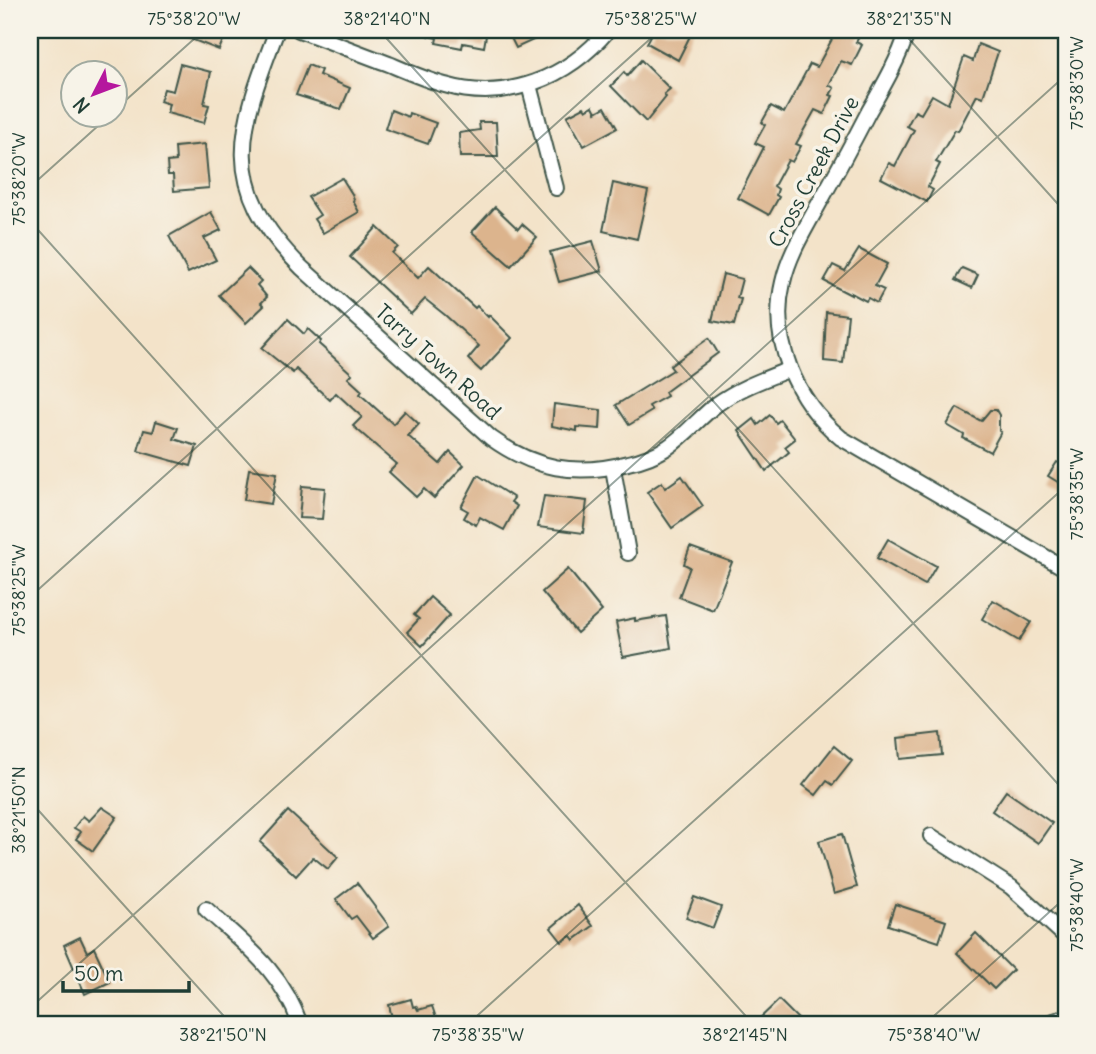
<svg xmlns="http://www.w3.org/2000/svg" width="1096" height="1054" viewBox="0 0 1096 1054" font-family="Delius,sans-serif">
<rect width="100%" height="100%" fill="#f7f3e8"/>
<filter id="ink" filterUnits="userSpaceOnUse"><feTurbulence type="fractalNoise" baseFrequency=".0143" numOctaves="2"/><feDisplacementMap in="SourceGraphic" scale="14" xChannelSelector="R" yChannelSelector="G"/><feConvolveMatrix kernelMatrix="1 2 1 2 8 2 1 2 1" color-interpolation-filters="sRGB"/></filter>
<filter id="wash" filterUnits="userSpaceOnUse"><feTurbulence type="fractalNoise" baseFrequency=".00686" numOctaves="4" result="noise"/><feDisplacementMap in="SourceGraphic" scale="28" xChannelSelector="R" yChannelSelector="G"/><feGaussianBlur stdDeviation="1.57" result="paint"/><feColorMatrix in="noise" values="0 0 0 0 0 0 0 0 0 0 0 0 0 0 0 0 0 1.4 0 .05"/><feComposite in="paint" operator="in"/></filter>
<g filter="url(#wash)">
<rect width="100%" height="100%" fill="#f3e3c9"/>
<g id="blocks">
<g fill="#dcb48d">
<polygon points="168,30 219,30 226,33 219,50"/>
<polygon points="429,30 487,30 484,47 463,43 462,48 436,43 437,38 428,36"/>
<polygon points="507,30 555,30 516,48"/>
<polygon points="654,30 693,30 678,60 647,43"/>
<polygon points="837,30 863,30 856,42 862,45 852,65 841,61 829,85 834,88 830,95 833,96 824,114 815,110 796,144 801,146 792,162 788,160 774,186 778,189 776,195 779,197 769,215 738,198 764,147 755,143 765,125 762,122 771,106 784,113 810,64 817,67"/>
<polygon points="978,44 998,52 983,97 977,95 958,131 955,130 936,162 940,164 928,187 933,190 927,202 881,178 889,163 895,166 914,130 907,126 915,111 921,114 932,95 948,104 964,57 973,61"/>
<polygon points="641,60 670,89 664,94 666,97 646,122 611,86 624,72 627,76"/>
<polygon points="180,64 211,72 204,104 209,105 204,123 167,113 169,104 160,101 164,89 173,91"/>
<polygon points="308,65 321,70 319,75 350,88 341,109 296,95"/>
<polygon points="593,106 596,112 605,107 617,128 584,146 567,116 584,107 586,110"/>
<polygon points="391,110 408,117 409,113 436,123 428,144 385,129"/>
<polygon points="479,122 496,122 498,157 460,157 459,133 480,130"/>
<polygon points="205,144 209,188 174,191 173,175 168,175 167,162 176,161 175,147"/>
<polygon points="342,178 352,194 354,199 353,201 359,212 323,233 314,219 320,215 308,197"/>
<polygon points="613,183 648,191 637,239 603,231"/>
<polygon points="495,207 518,229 522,224 537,237 511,266 472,232"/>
<polygon points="211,212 221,230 204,238 216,260 188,273 169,236"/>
<polygon points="377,227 398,247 392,253 418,278 429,266 475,308 477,306 488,317 489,315 512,338 481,371 468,359 479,346 445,315 425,299 411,314 350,257"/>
<polygon points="593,241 602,271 559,282 550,252"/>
<polygon points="859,249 887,264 875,286 884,290 877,303 868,298 866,301 851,293 851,295 824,281 833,265 845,271"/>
<polygon points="248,268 261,281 257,285 267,297 261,303 264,306 246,323 219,295"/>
<polygon points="962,268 978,275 972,288 955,280"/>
<polygon points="723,274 742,279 737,298 741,299 734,325 712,321"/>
<polygon points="826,312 848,315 843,363 824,361"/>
<polygon points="288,319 304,334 308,329 321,341 319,344 352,374 348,378 362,391 360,394 393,424 405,411 419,424 408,436 440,464 450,452 464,465 434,498 424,489 416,497 389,472 397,464 353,426 362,417 336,393 330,400 296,369 293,373 262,348"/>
<polygon points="709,338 718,353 665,392 667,396 649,406 652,411 629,425 616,405 673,370 670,366"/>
<polygon points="554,404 601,410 600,429 577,427 577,431 552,426"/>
<polygon points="957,408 981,421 990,410 996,410 999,415 999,431 1001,432 990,452 963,438 964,435 947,425"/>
<polygon points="770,415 776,423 780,420 795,439 785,447 789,452 766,471 739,431 754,419 758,425"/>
<polygon points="156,421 178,428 174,439 197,446 191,466 138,451 144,430 153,432"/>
<polygon points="1057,462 1066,467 1066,487 1048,476"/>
<polygon points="249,469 277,473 271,504 244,500"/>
<polygon points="478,475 514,498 511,502 517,506 504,530 480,517 476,525 464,518 468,511 461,507"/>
<polygon points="682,476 703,506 672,528 647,492 662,482 665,488"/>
<polygon points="302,486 325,488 322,519 299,518"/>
<polygon points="544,496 587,501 583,533 538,527"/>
<polygon points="888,539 936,566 925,585 877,558"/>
<polygon points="690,547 732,562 713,610 679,597 690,567 684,564"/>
<polygon points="568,569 602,611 577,633 542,592"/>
<polygon points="430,597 450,615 422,646 407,632 419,619 414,615"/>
<polygon points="993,600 1031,622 1019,641 982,619"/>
<polygon points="666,616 671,648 623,657 616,622 635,618 635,621"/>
<polygon points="940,733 942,755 900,759 898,738"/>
<polygon points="834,746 852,761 833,785 827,781 816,795 803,785"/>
<polygon points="1006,791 1052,823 1038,843 992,811"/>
<polygon points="102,807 117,817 93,851 76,839 81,832 74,828 83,816 89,821"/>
<polygon points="288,811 338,857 328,869 313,857 296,876 260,842"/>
<polygon points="842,834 857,887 834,894 819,841"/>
<polygon points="357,883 389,926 373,938 356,916 351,919 336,899"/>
<polygon points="694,897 721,907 713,928 686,918"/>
<polygon points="895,904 946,921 939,942 888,925"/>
<polygon points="578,905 593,926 574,940 571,936 562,942 551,928"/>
<polygon points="976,933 1013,970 994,989 957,953"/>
<polygon points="80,937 87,952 94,948 110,982 85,994 64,945"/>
<polygon points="411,999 413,1007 416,1006 418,1010 432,1006 438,1024 383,1024 383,1021 392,1018 389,1005"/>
<polygon points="779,1000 803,1024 754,1024"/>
</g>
</g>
</g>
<g filter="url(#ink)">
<use href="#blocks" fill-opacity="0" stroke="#3f564a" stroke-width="2"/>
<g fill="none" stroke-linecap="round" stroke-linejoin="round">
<g stroke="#3f564a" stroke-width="18">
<g id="street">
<path d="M277,30C239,129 218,185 302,268L491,438C534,469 576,477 628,463C642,460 656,455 668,447C686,435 700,417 717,404C739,388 765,379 790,369"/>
<path d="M299,30C329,41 359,53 389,64C408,72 426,80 445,85C506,103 568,78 608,30"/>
<path d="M908,30C899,59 884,85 869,111C852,144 834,177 816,209C803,233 789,255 783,282C769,340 796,401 841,438L1066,569"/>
<polyline points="529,85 556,188"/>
<polyline points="613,468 628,553"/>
<polyline points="931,836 1011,887 1066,937"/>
<path d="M206,909C246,946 281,970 300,1024"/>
<polyline points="1045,1024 1066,1017"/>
</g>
</g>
<use href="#street" stroke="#fff" stroke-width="14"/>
</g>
</g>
<path fill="none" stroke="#1f3d34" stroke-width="2" stroke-opacity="0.45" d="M379,30L1066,793M901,30L1066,213M116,109L204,30M30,187L109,116M30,221L753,1024M30,597L660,30M30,801L231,1024M30,1008L1066,75M468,1024L1066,486M925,1024L1066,897"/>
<g text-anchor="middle" stroke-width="7" stroke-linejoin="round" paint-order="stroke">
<g font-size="21" fill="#1f3d34" stroke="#f7f3e8">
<text transform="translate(814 172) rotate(-62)" y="7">Cross Creek Drive</text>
<text transform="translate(438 362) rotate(42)" y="7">Tarry Town Road</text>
</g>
</g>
<rect width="1096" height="1054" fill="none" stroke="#f7f3e8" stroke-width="77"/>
<g transform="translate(94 94) rotate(228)"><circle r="33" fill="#f7f3e8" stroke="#a1aaa0" stroke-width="2"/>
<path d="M0-5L12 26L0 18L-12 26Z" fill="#b5179e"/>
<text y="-10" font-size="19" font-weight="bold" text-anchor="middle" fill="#1f3d34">N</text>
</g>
<path d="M63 981v10h126v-10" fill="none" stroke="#1f3d34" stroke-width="3.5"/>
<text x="74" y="981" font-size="21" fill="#1f3d34" stroke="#f7f3e8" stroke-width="5" paint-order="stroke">50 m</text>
<rect x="38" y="38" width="1020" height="978" fill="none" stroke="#1f3d34" stroke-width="2.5"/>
<g font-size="18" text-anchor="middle" fill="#1f3d34">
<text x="194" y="25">75°38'20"W</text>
<text x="387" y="25">38°21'40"N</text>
<text x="651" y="25">75°38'25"W</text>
<text x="909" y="25">38°21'35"N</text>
<text transform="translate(1077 83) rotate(-90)" y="6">75°38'30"W</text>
<text transform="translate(19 179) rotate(-90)" y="6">75°38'20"W</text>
<text transform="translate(1077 494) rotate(-90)" y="6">75°38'35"W</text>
<text transform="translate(19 590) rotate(-90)" y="6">75°38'25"W</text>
<text transform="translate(19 810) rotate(-90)" y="6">38°21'50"N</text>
<text transform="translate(1077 905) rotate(-90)" y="6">75°38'40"W</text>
<text x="223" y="1041">38°21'50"N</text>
<text x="478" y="1041">75°38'35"W</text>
<text x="745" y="1041">38°21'45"N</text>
<text x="934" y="1041">75°38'40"W</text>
</g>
</svg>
